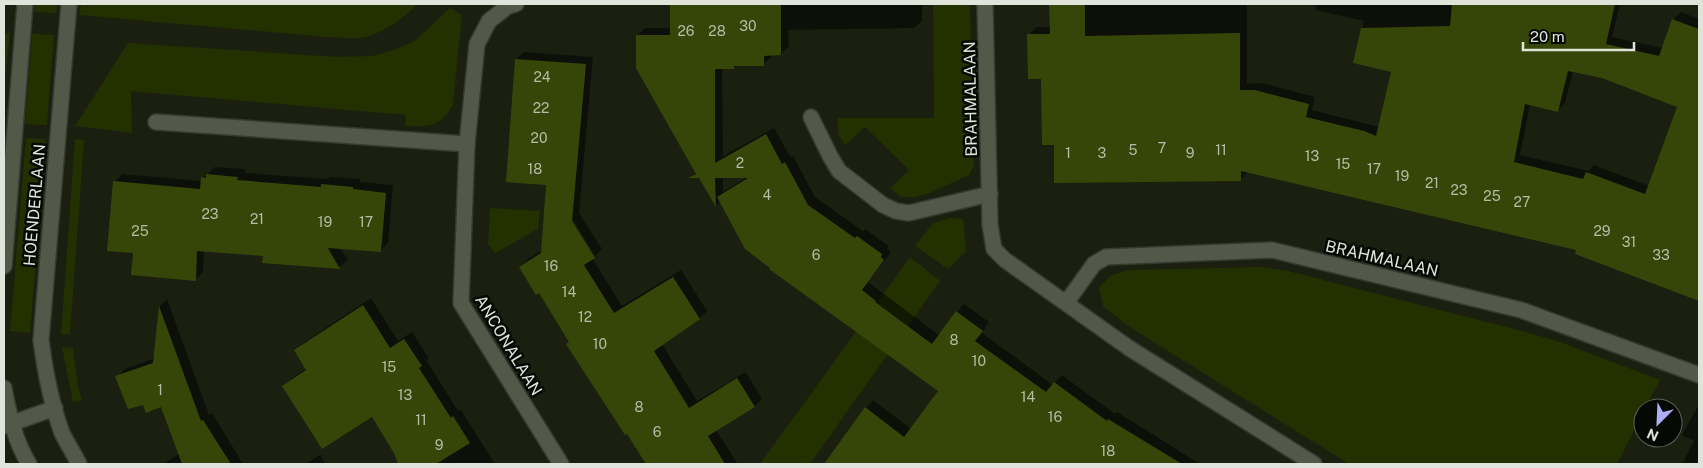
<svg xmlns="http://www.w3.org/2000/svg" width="1703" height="468" viewBox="0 0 1703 468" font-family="'Public Sans',sans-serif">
<rect width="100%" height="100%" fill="#1a1f10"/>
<g fill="#233000">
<polygon points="35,4 58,4 56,13 34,12"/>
<path d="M81,4H418C403,18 386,32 365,37C353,39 338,37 326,37L79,15Z"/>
<polygon points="933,4 970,4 974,165 969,175 930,193 915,197 901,197 890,188 909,170 865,127 845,145 839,136 837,118 934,118"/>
<path d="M450,8L462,15L453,104C440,128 430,126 405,126L406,115L131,91L132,133L75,126L128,43L337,57L372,56L397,49L416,40Z"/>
<polygon points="4,33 10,33 4,88"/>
<polygon points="32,34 54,35 47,125 25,124"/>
<polygon points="26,138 46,139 30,333 10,331"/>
<polygon points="75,139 84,140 70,334 61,335"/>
<polygon points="490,208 540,211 538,229 495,253 488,244"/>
<polygon points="950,218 963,219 966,251 948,269 915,246 933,223"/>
<polygon points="910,257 940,281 810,464 760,464"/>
<polygon points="1261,267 1288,271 1526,332 1560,342 1660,380 1645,408 1643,408 1643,413 1617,464 1349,464 1128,326 1103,306 1099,288 1110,276 1127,270"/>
<polygon points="62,347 73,348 78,387 82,400 73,402"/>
</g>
<g fill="#0007" fill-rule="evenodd">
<path d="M671,4H922V21L914,28L788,30L789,46L781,54H771V57L764,64L737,65L734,68H722L723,156L774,128L790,157L793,156L815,197L863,231L865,229L889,246L887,249L891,252L868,282L940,336L957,312L964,304L989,322L982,333L1053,385L1062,375L1115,414L1117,412L1200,464H1091L1067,450L1057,464H1041L1010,444L996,464H825L866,408L873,400L911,429L940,391L720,201L716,205L699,177H691L696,172L637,36L645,28H671ZM723,177H747L723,192Z"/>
<path d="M1050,4H1247V84L1263,83L1315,97L1312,110L1379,127L1392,72L1354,62L1364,21L1315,10L1316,4H1620L1612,37L1663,48L1673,20L1681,12L1699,19V299L1577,253L1578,249L1248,172L1240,180L1055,144L1042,78L1029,35L1036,27H1051ZM1573,71L1602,77L1679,106L1649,186L1594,165L1589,171L1520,155L1530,104L1558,111L1565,103Z"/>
<polygon points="524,52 593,57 579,213 602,249 595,256 570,215 568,216 593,257 594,257 592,258 622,306 681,270 707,311 699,319 662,344 697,401 746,372 762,399 755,406 716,430 738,464 648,464 539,292 520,267 528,259 543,250 547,184 516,59"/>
<polygon points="215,167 245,169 245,173 328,179 330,177 360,179 360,182 393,185 388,243 380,251 340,248 348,260 340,267 264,261 264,255 204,250 203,272 195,280 135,252 115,182 122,174 202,181 203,178"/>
<polygon points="371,298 398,341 412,332 429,358 426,360 458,411 461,410 495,464 403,464 372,415 283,386 291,379 307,368 295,350 303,343"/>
<polygon points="167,299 209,415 212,413 243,464 163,464 179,454 162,405 144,403 117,377 125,369 155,358 160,306"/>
<polygon points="1699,404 1699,464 1682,464 1694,441 1682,435"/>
<polygon points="320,455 326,464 305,464"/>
</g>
<g fill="#364609" fill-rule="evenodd">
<polygon points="670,4 781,4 781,55 764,56 764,66 734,66 734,69 715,69 715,163 766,134 782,164 785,162 808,205 855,238 857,236 882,254 881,257 884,260 862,290 876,301 875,302 932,344 956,311 983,331 975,341 1046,392 1054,382 1107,421 1108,419 1182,464 824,464 865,407 904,437 938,391 769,269 770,268 745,249 717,197 748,178 715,178 716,207 699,178 688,178 696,174 636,68 636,35 670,35"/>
<path d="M1049,4H1085V36L1240,33V90H1255L1309,104L1306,117L1364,131L1376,136L1391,72L1353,63L1361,28L1450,26L1452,4H1615L1606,44L1659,56L1672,19L1699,29V301L1575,254L1576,250L1241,171V181L1054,183V145H1042L1041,79H1028L1027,34H1050ZM1568,71L1602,78L1677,107L1645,194L1586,172L1583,179L1514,162L1525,104L1558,112Z"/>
<polygon points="515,59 586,64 572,221 595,258 584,265 614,313 673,277 700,319 654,351 689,408 737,378 755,407 708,436 725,464 646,464 627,434 625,435 566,344 569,342 539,293 536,295 519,267 541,253 546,185 506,182"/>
<polygon points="206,174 238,177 237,180 321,187 321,184 353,187 353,189 386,193 381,252 328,248 340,269 262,263 263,256 197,251 196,281 131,275 133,253 107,251 113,181 200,189 201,177 206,178"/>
<polygon points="363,305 390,348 404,339 422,366 419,368 451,418 453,416 470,443 436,464 398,464 394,453 372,417 322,449 282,386 306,370 294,350"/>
<polygon points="159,306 201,421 203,420 231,464 182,464 161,407 146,413 143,405 128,409 115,376 153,363"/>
</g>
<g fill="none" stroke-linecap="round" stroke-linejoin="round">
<g stroke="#353930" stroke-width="18">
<g id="minor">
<path d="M69,4L41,340C45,371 51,403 62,433C67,443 74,454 79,464"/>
<polyline points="516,4 508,6 489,21 477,44 467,144 461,303 561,464"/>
<polyline points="985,4 990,225 994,249 1005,260 1129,348 1314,464"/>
<polyline points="811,117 830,156 839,171 883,205 896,211 909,213 990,194"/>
<polyline points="156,122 467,144"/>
<polyline points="4,266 25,4"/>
<polyline points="1066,303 1094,264 1106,257 1272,250 1521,310 1699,375"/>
<path d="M4,388C9,415 15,441 29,464"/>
<polyline points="4,426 55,408"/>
</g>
</g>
<use href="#minor" stroke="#535948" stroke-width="15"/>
</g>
<g text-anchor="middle" stroke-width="5" stroke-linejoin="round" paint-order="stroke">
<g font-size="14" fill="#b6bca6">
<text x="748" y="31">30</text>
<text x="686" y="36">26</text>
<text x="717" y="36">28</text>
<text x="542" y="82">24</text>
<text x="541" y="113">22</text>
<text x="539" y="143">20</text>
<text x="1162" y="153">7</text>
<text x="1133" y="155">5</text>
<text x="1221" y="155">11</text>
<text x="1068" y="158">1</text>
<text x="1102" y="158">3</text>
<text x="1190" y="158">9</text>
<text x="1312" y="161">13</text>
<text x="740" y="168">2</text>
<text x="1343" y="169">15</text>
<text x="535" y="174">18</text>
<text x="1374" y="174">17</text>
<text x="1402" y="181">19</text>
<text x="1432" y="188">21</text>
<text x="1459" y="195">23</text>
<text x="767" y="200">4</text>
<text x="1492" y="201">25</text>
<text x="1522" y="207">27</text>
<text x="210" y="219">23</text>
<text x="257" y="224">21</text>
<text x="325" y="227">19</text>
<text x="366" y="227">17</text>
<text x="140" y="236">25</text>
<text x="1602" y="236">29</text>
<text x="1629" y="247">31</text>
<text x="816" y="260">6</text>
<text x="1661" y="260">33</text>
<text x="551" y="271">16</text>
<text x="569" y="297">14</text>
<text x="585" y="322">12</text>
<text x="954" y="345">8</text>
<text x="600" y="349">10</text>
<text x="979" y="366">10</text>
<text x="389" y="372">15</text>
<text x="160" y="395">1</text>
<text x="405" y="400">13</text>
<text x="1028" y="402">14</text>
<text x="639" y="412">8</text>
<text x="1055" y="422">16</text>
<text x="421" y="425">11</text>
<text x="657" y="437">6</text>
<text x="439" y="450">9</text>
<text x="1108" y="456">18</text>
</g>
<g font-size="16" fill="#e0e4da" stroke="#060803">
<text transform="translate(970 99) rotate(-91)" y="6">BRAHMALAAN</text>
<text transform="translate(34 205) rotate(-85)" y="6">HOENDERLAAN</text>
<text transform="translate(1382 258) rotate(13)" y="6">BRAHMALAAN</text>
<text transform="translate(509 345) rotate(59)" y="6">ANCONALAAN</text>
</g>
</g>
<rect width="1703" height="468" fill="none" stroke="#e0e4da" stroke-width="10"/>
<g transform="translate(1658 423) rotate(204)"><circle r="24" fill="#060803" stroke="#5d6059"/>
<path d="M0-4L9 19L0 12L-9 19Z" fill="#afaefa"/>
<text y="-8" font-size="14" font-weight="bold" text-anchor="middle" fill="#e0e4da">N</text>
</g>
<path d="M1523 42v8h111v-8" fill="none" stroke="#e0e4da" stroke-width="2.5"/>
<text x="1530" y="42" font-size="15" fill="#e0e4da" stroke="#060803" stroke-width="4" paint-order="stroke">20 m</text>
</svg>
